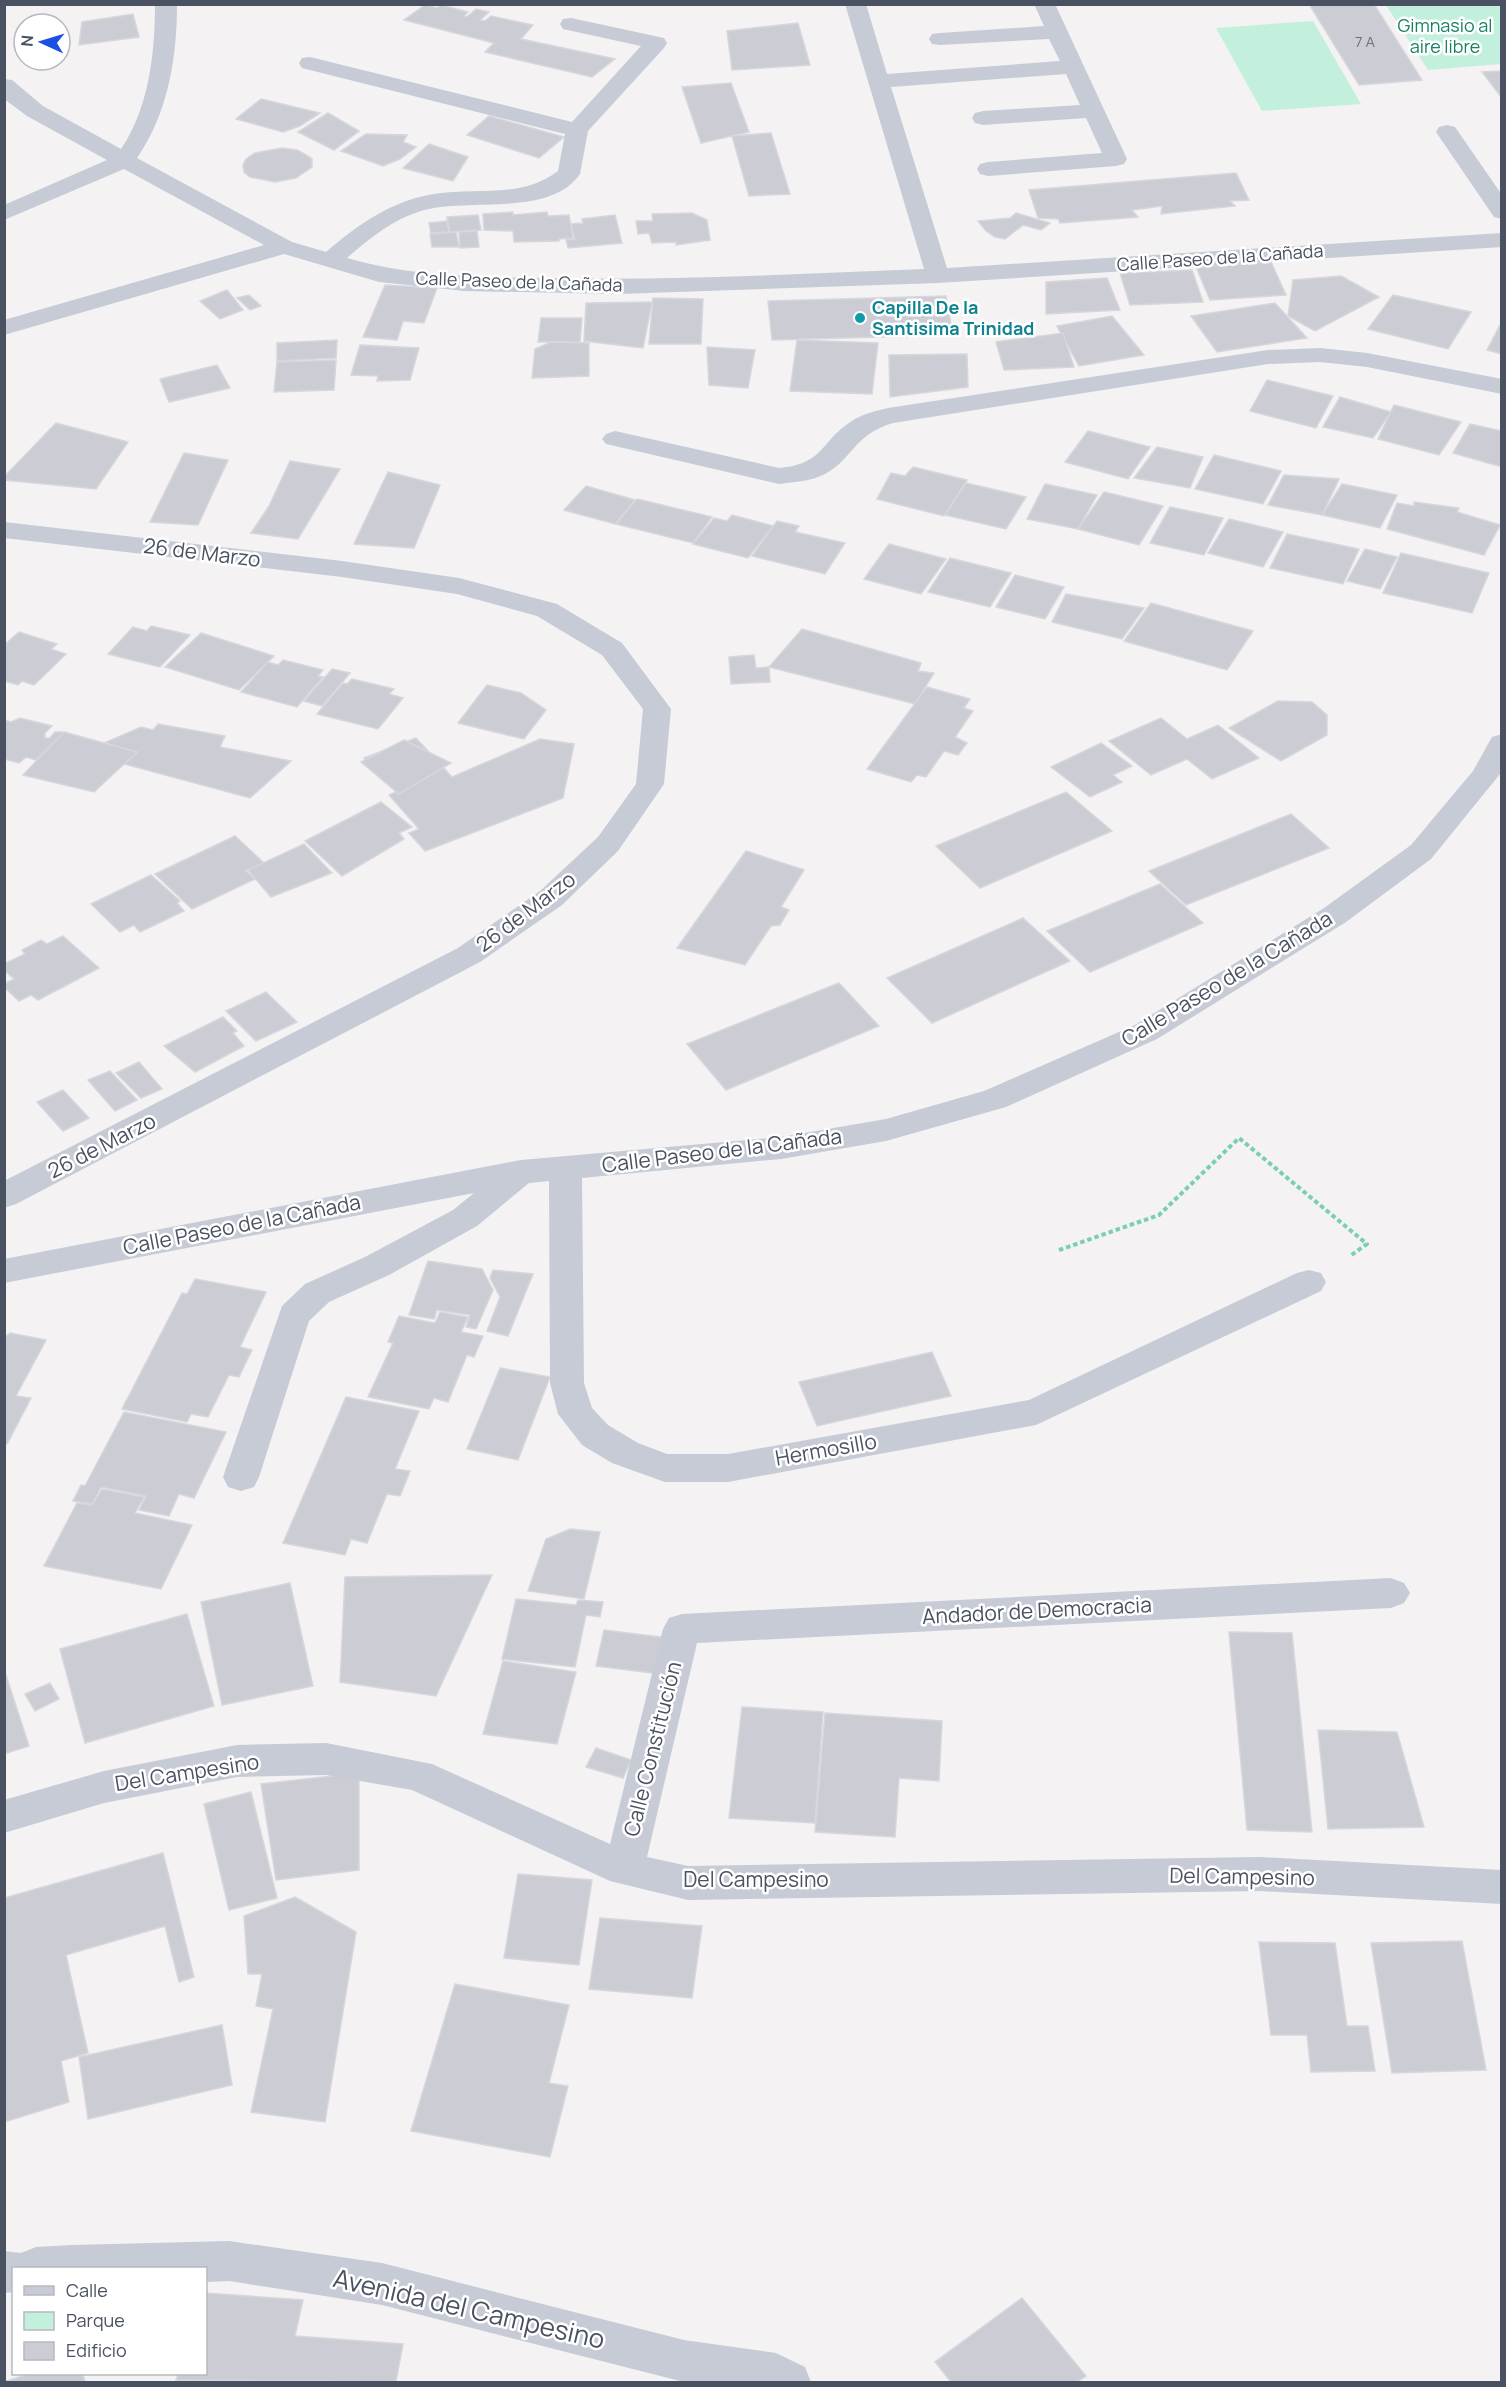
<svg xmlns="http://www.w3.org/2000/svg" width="1506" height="2387" viewBox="0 0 1506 2387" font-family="Manrope,sans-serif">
<rect width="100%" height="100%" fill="#f4f2f2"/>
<g fill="#c2f0dc">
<polygon points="1386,5 1499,5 1502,8 1501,64 1428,70"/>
<polygon points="1313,21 1361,104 1262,111 1216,28"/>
</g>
<g fill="#cccdd4" stroke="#d6d7dd" stroke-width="1.5">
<polygon points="1309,4 1374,4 1422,80 1359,85"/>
<polygon points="425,5 437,8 441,5 468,12 464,16 467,17 476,9 489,12 480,20 485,21 491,16 533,25 521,39 615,59 592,77 485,52 494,43 404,20"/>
<polygon points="133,14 139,37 79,45 82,22"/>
<polygon points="798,23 810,65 732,70 727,31"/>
<polygon points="1502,71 1502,98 1482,72"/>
<polygon points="731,83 749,132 701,143 682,87"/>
<polygon points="261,99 320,113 300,126 283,132 236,119"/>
<polygon points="328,113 359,131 334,150 298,132"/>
<polygon points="489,116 564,137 539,158 467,135"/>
<polygon points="771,133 790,194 749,196 732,136"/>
<polygon points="366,134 407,135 403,142 416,147 400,159 383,166 341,151"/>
<polygon points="429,144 468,157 453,181 403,168"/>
<polygon points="282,148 297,150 306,155 312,159 312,167 296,178 275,182 250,177 244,172 243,165 246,159 255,153"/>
<polygon points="1236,173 1249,200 1230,201 1235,206 1161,214 1162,206 1132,210 1138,217 1060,223 1058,219 1038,218 1029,190"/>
<polygon points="513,212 513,215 547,212 548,216 569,215 573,238 559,239 559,241 514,242 513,231 484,230 483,214"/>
<polygon points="692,213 707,220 710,240 676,245 676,242 652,243 649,233 638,234 636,221 653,221 652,214"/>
<polygon points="1016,213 1050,223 1041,230 1023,225 1005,239 995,237 986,231 978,221 1010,218"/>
<polygon points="478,215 481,230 450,232 447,217"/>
<polygon points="615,215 622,243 568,248 566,240 575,239 571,224 583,223 582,219"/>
<polygon points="447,221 449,232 431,233 429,223"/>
<polygon points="477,231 479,247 460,248 459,232"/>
<polygon points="456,232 459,247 432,247 430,234"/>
<polygon points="1271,262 1286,295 1210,300 1196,267"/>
<polygon points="1192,270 1203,302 1130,305 1120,273"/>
<polygon points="1341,276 1379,297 1315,331 1288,316 1293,280"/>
<polygon points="1107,278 1120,310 1046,314 1046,282"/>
<polygon points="385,285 437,288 424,323 403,321 397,340 363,337"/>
<polygon points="227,290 243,310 220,319 200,301"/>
<polygon points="249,295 261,306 250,310 237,298"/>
<polygon points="1393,295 1471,312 1448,349 1368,329"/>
<polygon points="946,296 953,335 772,340 768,301"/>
<polygon points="653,298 703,299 701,344 649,344"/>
<polygon points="652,302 643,348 584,341 586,303"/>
<polygon points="1275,303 1307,338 1217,352 1191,316"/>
<polygon points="1112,316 1144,355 1079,366 1057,326"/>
<polygon points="541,318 582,318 580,342 538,342"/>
<polygon points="1502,321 1502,354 1487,350"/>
<polygon points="1063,333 1074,367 1004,370 996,342"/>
<polygon points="337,340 336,358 277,361 277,343"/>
<polygon points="797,340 878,343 872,394 790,391"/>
<polygon points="551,342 589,343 589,376 532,378 535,349"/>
<polygon points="360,345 419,348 410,380 377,381 378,376 351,375"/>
<polygon points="707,347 755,350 748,388 709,385"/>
<polygon points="967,354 968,387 890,397 889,355"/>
<polygon points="336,360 334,390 274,392 277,362"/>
<polygon points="217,365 230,388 169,402 160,379"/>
<polygon points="1267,380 1333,396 1316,428 1250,411"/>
<polygon points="1340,397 1391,412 1373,438 1323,427"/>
<polygon points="1394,405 1461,422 1439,455 1378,439"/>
<polygon points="56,423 128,442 96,489 4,480 4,477"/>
<polygon points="1470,424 1502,431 1502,467 1453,453"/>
<polygon points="1088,431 1150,447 1128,479 1065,462"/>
<polygon points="1157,447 1203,457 1190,488 1134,478"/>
<polygon points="184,453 228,460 198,525 150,522"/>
<polygon points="1214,455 1281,471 1263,504 1195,489"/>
<polygon points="290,461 340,469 298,539 251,533 269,506"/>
<polygon points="913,467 967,480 944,516 877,499 891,473 905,476"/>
<polygon points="388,472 440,485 414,548 354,544"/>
<polygon points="1284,475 1339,479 1322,515 1268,505"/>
<polygon points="966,483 1026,497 1006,529 945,515"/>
<polygon points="1045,484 1097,495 1078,529 1027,519"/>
<polygon points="1342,484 1397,495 1380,528 1322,515"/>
<polygon points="586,486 635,500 615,524 564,510"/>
<polygon points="1104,492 1163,506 1139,545 1078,529"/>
<polygon points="637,499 712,517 693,543 616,524"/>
<polygon points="1414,502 1459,508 1457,512 1500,525 1484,555 1387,529 1397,503 1414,506"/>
<polygon points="1170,507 1223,518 1204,555 1150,543"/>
<polygon points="732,515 773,526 748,558 693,544 714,518 727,521"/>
<polygon points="1229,519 1283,532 1263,567 1208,553"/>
<polygon points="777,521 799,526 795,532 845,543 825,574 752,556"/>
<polygon points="1287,534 1359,549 1343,584 1270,568"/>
<polygon points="889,544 946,559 921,594 864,579"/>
<polygon points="1365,549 1397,557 1380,589 1347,581"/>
<polygon points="1401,553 1489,573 1472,613 1383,593"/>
<polygon points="950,558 1011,573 990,607 928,592"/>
<polygon points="1015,575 1064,587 1045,619 996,607"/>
<polygon points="1066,594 1144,608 1122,639 1052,622"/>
<polygon points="1151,603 1253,631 1227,670 1124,641"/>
<polygon points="151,626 190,635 160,667 108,654 133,627 147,631"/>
<polygon points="802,629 921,663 918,671 934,673 915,704 769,667"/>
<polygon points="19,632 57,644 51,649 66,654 34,685 22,681 18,685 4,681 4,645"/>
<polygon points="201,633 274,656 239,690 165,667"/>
<polygon points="754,655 756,668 769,667 770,682 731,684 729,657"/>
<polygon points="283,660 323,670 318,676 323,677 297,707 241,692 268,662 278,665"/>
<polygon points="332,669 350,673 322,706 304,701"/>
<polygon points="352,679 394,689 389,694 403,698 378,729 317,714 343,683 347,684"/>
<polygon points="487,685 521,693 546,710 524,739 458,723"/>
<polygon points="927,687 970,699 964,708 973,711 955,737 967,743 958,755 944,751 926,777 917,775 911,782 867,769"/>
<polygon points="1278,701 1312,702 1327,715 1327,735 1281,761 1229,728"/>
<polygon points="20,718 52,726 45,733 45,738 50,738 55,732 64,732 36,760 26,757 19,763 4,759 4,720 11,722"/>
<polygon points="1161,718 1187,739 1218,725 1259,758 1212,779 1187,759 1151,775 1109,741"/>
<polygon points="158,724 225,736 220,747 291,761 250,798 124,764 137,752 104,743 141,727 153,730"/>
<polygon points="64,732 104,743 137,752 94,792 23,775"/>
<polygon points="416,738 452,777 540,739 574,744 563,798 425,851 409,833 419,829 389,795 396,792 364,758"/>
<polygon points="404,740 451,763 399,794 361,762"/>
<polygon points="1101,743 1132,766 1113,775 1122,782 1090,797 1051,767"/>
<polygon points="1066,792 1112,831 980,888 936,846"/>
<polygon points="381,802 412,827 399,833 404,839 342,876 305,841"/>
<polygon points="1291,814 1329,848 1186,905 1149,871"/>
<polygon points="235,836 264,863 246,871 255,879 192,909 155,874"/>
<polygon points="304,844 332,873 271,897 248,870"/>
<polygon points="746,851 804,870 781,907 789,910 780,925 771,926 745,965 677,948"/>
<polygon points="151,875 180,901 177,903 184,911 140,932 134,925 120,932 91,904"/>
<polygon points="1160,884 1203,923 1090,972 1047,931"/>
<polygon points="1023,918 1070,961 932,1023 887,978"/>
<polygon points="63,936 99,968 38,1000 31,995 19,1001 4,987 4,984 14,979 4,970 4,964 25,954 22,950 41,940 47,944"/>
<polygon points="839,983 879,1026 726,1090 687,1044"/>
<polygon points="266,992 297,1022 256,1041 226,1011"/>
<polygon points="223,1017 237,1031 233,1033 244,1046 195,1072 164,1046"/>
<polygon points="139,1062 162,1089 141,1098 116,1073"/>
<polygon points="110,1071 137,1100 115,1111 88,1080"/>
<polygon points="63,1090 89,1118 63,1131 37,1102"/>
<polygon points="428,1261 482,1269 493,1290 476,1329 466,1327 470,1315 437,1310 434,1319 409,1315"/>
<polygon points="493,1270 533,1274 508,1336 487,1331 500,1297 490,1278"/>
<polygon points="195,1279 266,1292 240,1347 252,1350 239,1377 229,1375 208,1417 191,1414 187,1422 122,1409 182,1293 187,1294"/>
<polygon points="440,1312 468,1317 461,1332 483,1336 474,1357 467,1355 448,1402 434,1398 429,1409 368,1397 393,1343 388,1342 399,1316 435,1323"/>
<polygon points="10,1333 46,1340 16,1396 31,1398 7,1444 4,1443 4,1338"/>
<polygon points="932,1352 951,1396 817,1426 799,1382"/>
<polygon points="500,1368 550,1377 518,1460 467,1449"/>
<polygon points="346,1397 419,1411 395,1469 410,1471 400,1496 387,1494 367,1543 351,1539 345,1555 283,1543"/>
<polygon points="124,1412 226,1432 194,1498 179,1494 169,1516 139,1510 146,1496 101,1487 92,1504 73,1501 81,1485 85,1486"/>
<polygon points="102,1489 144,1497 135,1513 192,1525 161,1589 44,1566 77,1503 92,1505"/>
<polygon points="570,1529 600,1532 584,1599 528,1591 546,1539"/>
<polygon points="492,1575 436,1696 340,1682 345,1577"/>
<polygon points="290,1583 313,1686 222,1705 201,1602"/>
<polygon points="516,1599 576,1605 578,1600 603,1602 600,1617 586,1615 575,1667 502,1659"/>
<polygon points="187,1614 214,1706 85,1743 60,1649"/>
<polygon points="604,1630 668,1638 660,1674 596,1666"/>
<polygon points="1229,1632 1292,1633 1312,1832 1247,1830"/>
<polygon points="503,1661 576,1672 557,1744 483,1734"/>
<polygon points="4,1669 29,1746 4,1754"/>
<polygon points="50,1683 59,1699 35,1711 25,1694"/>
<polygon points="742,1707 823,1712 815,1823 729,1818"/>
<polygon points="825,1713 942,1721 939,1781 899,1778 895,1837 815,1832"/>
<polygon points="1318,1730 1397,1732 1424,1827 1328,1829"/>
<polygon points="596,1748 631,1760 623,1778 586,1767"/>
<polygon points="359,1773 359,1870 276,1880 261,1784"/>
<polygon points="251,1792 277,1898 229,1910 204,1804"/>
<polygon points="163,1853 194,1977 179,1982 165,1926 66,1955 88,2053 61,2061 69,2102 4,2122 4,1898"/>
<polygon points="518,1874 592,1880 579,1965 504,1958"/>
<polygon points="295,1897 356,1932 325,2122 251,2112 273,2009 256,2006 262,1974 248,1974 244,1916"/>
<polygon points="600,1918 702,1926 692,1998 589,1989"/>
<polygon points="1462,1941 1486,2070 1392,2073 1371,1943"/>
<polygon points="1259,1942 1335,1943 1347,2026 1368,2026 1375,2071 1311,2072 1307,2035 1271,2035"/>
<polygon points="455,1984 569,2005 549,2083 568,2086 550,2157 411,2131"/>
<polygon points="222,2025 232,2085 88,2119 79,2057"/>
<polygon points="206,2293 303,2300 295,2336 403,2344 396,2382 176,2380 178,2374 206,2374"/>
<polygon points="1022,2298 1086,2376 1077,2382 951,2382 935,2362"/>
<polygon points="28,2374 83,2374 85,2382 4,2382"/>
</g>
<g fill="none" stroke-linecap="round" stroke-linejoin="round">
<polyline stroke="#7aceb4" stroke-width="4" stroke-dasharray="4.5 3" stroke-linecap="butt" points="1059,1250 1159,1215 1239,1138 1367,1244 1350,1256"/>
<g fill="#c6cbd6" fill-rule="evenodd">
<path d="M155,4H177C177,58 168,113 137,158L292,242L326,252C359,224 391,201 434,194C476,187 522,199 558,171L565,134L302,68L299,63L302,58L310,57L572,122L641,46L563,29L560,24L563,19L571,18L664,38L667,43L664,48L588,131L580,174C550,218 466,197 421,211C393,219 369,239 347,258C412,277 479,277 546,278C672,281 798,274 924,269L845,4H866L887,74L1060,61L1049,39L940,45L932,44L929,39L932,34L940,33L1044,26L1034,4H1055L1127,159L1124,164L1116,166L988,176L980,174L977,169L980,164L988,162L1102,153L1086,118L983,125L975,123L972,118L975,113L983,111L1080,105L1066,74L891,87L947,268L1502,233V247L938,283L619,294L465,291L379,282L284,254L4,335V320L264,245L124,169L4,220V205L107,160L27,116L4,99V79L12,80L43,106L121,149C149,108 155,53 155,4Z"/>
<polygon points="1447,125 1455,127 1502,195 1502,219 1494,217 1436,132 1439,127"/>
<path d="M1320,348L1367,353L1502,379V394L1367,367L1320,362L1268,364L893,423C853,435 854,458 825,474C812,481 794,482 779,484L606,444L602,439L606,434L615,431L779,468C825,464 820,441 852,421C862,414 876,411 888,408L1268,350Z"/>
<polygon points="4,522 342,561 459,578 557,604 622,643 671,709 664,784 618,851 562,905 480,962 16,1204 4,1208 4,1181 458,948 540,891 598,837 636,784 643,709 602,655 537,616 457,594 342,577 4,538"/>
<polygon points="1502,734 1500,774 1431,859 1346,922 1157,1039 1006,1107 886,1141 781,1159 582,1178 584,1383 592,1408 608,1425 638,1443 667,1454 728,1454 1029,1400 1297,1273 1309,1270 1321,1273 1326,1282 1321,1291 1036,1425 728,1482 665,1482 612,1463 582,1445 558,1414 550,1383 549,1181 529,1183 477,1226 389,1275 329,1302 309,1321 259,1477 254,1487 241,1491 228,1487 223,1477 282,1306 305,1284 365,1257 453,1210 474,1193 4,1283 4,1259 521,1160 781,1137 886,1119 984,1091 1135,1025 1324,908 1411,845 1473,771 1492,737"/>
<polygon points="1391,1578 1404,1583 1410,1593 1404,1603 1391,1608 697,1643 647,1857 688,1866 1260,1857 1502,1870 1502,1904 1260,1891 688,1900 610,1881 412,1790 326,1775 237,1777 104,1803 4,1833 4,1800 104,1771 237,1745 326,1743 432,1764 610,1844 663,1629 669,1618 682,1614"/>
<polygon points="229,2241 382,2263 684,2340 776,2353 805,2367 811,2382 684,2382 382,2305 229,2281 206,2282 206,2268 14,2268 14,2292 4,2293 4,2251 21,2253 36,2247 73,2245"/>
</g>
</g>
<circle fill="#0f9aa8" stroke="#fff" stroke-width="2" cx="860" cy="318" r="6"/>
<g text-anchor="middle" stroke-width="5" stroke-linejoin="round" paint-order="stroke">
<g font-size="15" fill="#6a707d">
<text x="1365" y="47">7 A</text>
</g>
<g font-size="18" fill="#198361" stroke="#fff">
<text x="1445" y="32">Gimnasio al<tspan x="1445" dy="21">aire libre</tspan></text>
</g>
<g font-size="18" fill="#4a5160" stroke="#fff">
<text transform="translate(1220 258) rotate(-4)" y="6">Calle Paseo de la Cañada</text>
<text transform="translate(519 282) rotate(2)" y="6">Calle Paseo de la Cañada</text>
</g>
<g font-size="18" font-weight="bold" fill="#0d838f" stroke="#fff" text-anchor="start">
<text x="872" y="314">Capilla De la<tspan x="872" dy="21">Santisima Trinidad</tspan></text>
</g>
<g font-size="21" fill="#4a5160" stroke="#fff">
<text transform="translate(202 553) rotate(7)" y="7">26 de Marzo</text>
<text transform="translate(526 912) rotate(-37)" y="7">26 de Marzo</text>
<text transform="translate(1227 979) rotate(-31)" y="7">Calle Paseo de la Cañada</text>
<text transform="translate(102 1146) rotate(-27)" y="7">26 de Marzo</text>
<text transform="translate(722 1151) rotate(-7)" y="7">Calle Paseo de la Cañada</text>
<text transform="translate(242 1225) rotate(-11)" y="7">Calle Paseo de la Cañada</text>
<text transform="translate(826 1450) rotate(-10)" y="7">Hermosillo</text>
<text transform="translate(1037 1611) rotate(-3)" y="7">Andador de Democracia</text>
<text transform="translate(653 1749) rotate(-76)" y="7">Calle Constitución</text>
<text transform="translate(187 1773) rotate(-9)" y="7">Del Campesino</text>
<text transform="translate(1242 1877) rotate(1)" y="7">Del Campesino</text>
<text x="756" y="1887">Del Campesino</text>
</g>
<g font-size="26" fill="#4a5160" stroke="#fff">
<text transform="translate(469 2309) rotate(13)" y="9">Avenida del Campesino</text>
</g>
</g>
<rect width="1506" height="2387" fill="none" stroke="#4a5160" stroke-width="12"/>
<rect x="12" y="2267" width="195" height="108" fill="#ffffff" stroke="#b7b9bf" stroke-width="1.5"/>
<rect x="24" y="2286" width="30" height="9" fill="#c6cbd6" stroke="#b7b9bf" stroke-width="1.5"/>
<text x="66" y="2297" font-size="18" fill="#4a5160">Calle</text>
<rect x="24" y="2312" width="30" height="18" fill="#c2f0dc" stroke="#b7b9bf" stroke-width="1.5"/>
<text x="66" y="2327" font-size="18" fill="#4a5160">Parque</text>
<rect x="24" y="2342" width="30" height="18" fill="#cccdd4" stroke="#b7b9bf" stroke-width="1.5"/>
<text x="66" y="2357" font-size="18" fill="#4a5160">Edificio</text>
<g transform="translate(42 42) rotate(274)"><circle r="28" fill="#ffffff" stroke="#b7b9bf" stroke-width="1.5"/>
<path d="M0-4.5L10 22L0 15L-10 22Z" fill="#1c4fe4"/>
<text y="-9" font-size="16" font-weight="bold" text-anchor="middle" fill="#4a5160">N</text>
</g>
</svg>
